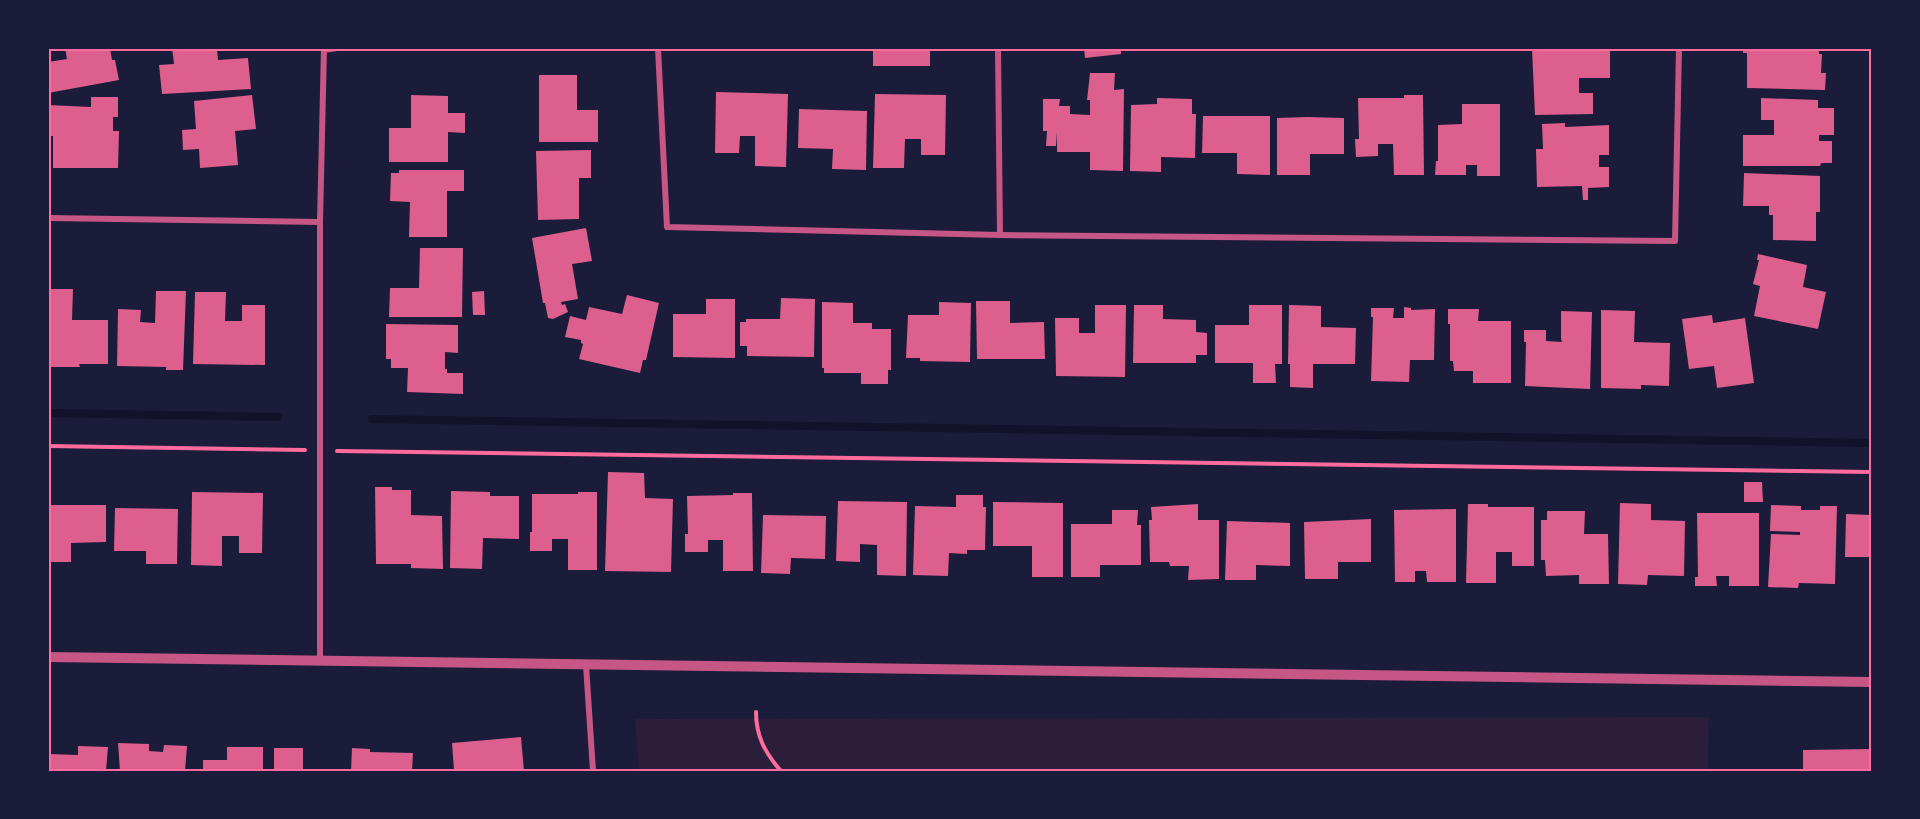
<svg xmlns="http://www.w3.org/2000/svg" width="1920" height="819" viewBox="0 0 1920 819" font-family="Roboto,sans-serif">
<rect width="100%" height="100%" fill="#1b1b3a"/>
<polygon fill="#2a1e3b" points="1709,717 1708,771 639,771 635,719"/>
<g fill="none" stroke-linecap="round" stroke-linejoin="round">
<g stroke="#12122b" stroke-width="8">
<polyline points="48,413 278,417"/>
<polyline points="372,419 1872,443"/>
</g>
</g>
<g fill="#dd5f8e">
<polygon points="65,48 110,48 112,60 115,60 119,80 48,93 48,62 67,59"/>
<polygon points="172,48 217,48 218,60 248,58 251,89 162,94 159,65 174,64"/>
<rect x="873" y="48" width="57" height="18"/>
<polygon points="1084,48 1121,48 1121,54 1085,58"/>
<polygon points="1610,48 1610,78 1579,78 1579,93 1593,93 1593,114 1535,115 1532,49"/>
<polygon points="1743,48 1819,48 1819,54 1822,54 1821,73 1826,73 1825,90 1747,88 1747,53 1743,53"/>
<polygon points="1090,73 1115,73 1114,90 1124,89 1123,171 1090,170 1090,152 1057,152 1057,132 1056,146 1046,146 1047,131 1043,131 1043,99 1060,99 1059,106 1070,106 1070,114 1090,115 1090,100 1087,100"/>
<polygon points="539,75 577,75 577,110 598,110 598,142 539,142"/>
<polygon points="716,92 788,94 786,167 755,166 755,136 740,136 739,153 715,153"/>
<polygon points="875,94 946,95 945,155 921,155 921,139 905,139 904,168 873,168"/>
<polygon points="252,95 256,129 235,131 238,165 200,168 199,149 183,150 182,130 196,129 194,101"/>
<polygon points="411,95 448,96 448,113 465,113 465,133 448,132 448,162 389,162 389,128 411,128"/>
<polygon points="1404,95 1423,95 1424,175 1394,175 1393,144 1378,144 1378,156 1356,157 1355,139 1359,139 1358,98 1404,98"/>
<polygon points="91,97 118,97 118,117 113,117 113,131 119,131 118,168 53,168 53,136 48,136 48,105 91,107"/>
<polygon points="1157,98 1192,99 1192,114 1196,114 1195,158 1161,157 1161,172 1130,171 1131,105 1157,104"/>
<polygon points="1761,98 1818,100 1818,108 1834,108 1834,135 1819,135 1819,141 1832,141 1832,163 1821,163 1820,166 1743,166 1743,135 1774,135 1774,120 1761,120"/>
<polygon points="1462,104 1500,104 1500,176 1477,176 1477,165 1466,165 1466,175 1435,175 1436,161 1438,161 1438,125 1462,124"/>
<polygon points="799,109 867,111 866,170 832,169 833,149 798,148"/>
<polygon points="1203,116 1270,116 1270,175 1237,174 1237,153 1202,153"/>
<polygon points="1307,117 1344,118 1344,154 1310,154 1310,175 1277,175 1277,118"/>
<polygon points="1565,123 1565,127 1609,125 1609,155 1599,155 1599,167 1609,167 1609,187 1588,188 1588,200 1583,200 1582,186 1537,187 1536,149 1543,149 1542,124"/>
<polygon points="591,150 591,178 579,178 579,219 538,220 536,151"/>
<polygon points="399,170 464,170 464,191 447,191 447,237 409,237 410,202 390,201 391,173 399,173"/>
<polygon points="1744,173 1820,176 1820,212 1816,212 1816,241 1773,240 1773,215 1769,215 1769,206 1743,206"/>
<polygon points="586,228 592,261 572,264 578,299 561,302 562,305 565,304 568,312 553,319 548,318 545,303 543,303 532,238"/>
<polygon points="420,248 463,248 462,317 389,317 390,288 419,288"/>
<polygon points="1758,254 1807,265 1803,287 1826,292 1818,329 1754,316 1760,286 1753,284 1759,260 1757,260"/>
<polygon points="48,289 73,289 72,320 108,320 108,364 79,364 80,367 48,367"/>
<polygon points="156,291 186,291 183,370 166,370 166,367 117,366 118,309 141,310 140,322 155,323"/>
<polygon points="484,291 485,315 473,315 472,292"/>
<polygon points="195,292 226,292 225,321 242,321 242,305 265,305 265,365 193,364"/>
<polygon points="627,295 659,303 646,360 643,360 640,373 579,359 583,344 581,343 581,340 565,337 570,316 586,320 589,307 622,314"/>
<polygon points="781,298 815,299 814,357 747,356 747,346 740,346 740,322 746,322 746,319 780,319"/>
<polygon points="706,299 735,299 735,358 673,357 673,314 706,314"/>
<polygon points="976,301 1010,301 1010,323 1044,322 1045,359 977,359"/>
<polygon points="822,302 853,303 853,323 872,323 872,329 891,329 891,370 888,370 888,384 861,384 861,373 824,373 824,368 822,368"/>
<polygon points="939,302 971,303 970,362 920,361 920,358 906,358 908,315 939,315"/>
<polygon points="1095,305 1126,305 1125,377 1056,376 1055,318 1079,318 1079,333 1095,333"/>
<polygon points="1134,305 1163,305 1163,319 1196,320 1196,332 1207,333 1207,355 1196,355 1196,363 1133,363"/>
<polygon points="1249,305 1282,305 1282,364 1275,364 1276,383 1253,383 1253,363 1215,363 1215,325 1249,325"/>
<polygon points="1289,305 1321,306 1321,327 1356,328 1355,364 1313,364 1313,388 1290,387 1290,364 1288,364"/>
<polygon points="1404,307 1411,308 1411,310 1435,309 1434,360 1410,360 1409,382 1371,381 1373,317 1371,317 1371,308 1394,308 1393,318 1404,318"/>
<polygon points="1448,309 1479,309 1478,321 1511,321 1511,383 1473,383 1473,371 1454,371 1453,361 1450,361 1450,324 1448,324"/>
<polygon points="1601,310 1635,311 1634,342 1670,343 1669,386 1641,385 1641,389 1601,388"/>
<polygon points="1561,311 1592,312 1590,389 1525,386 1526,342 1524,342 1524,330 1546,330 1546,341 1562,342 1561,339"/>
<polygon points="1712,315 1713,323 1745,318 1754,383 1717,388 1714,366 1689,369 1682,319"/>
<polygon points="386,324 458,325 458,353 445,352 445,369 447,369 447,373 463,373 463,394 407,392 408,368 391,368 391,359 386,359"/>
<polygon points="608,472 644,473 645,498 673,499 671,572 605,571"/>
<polygon points="1744,482 1762,482 1763,502 1744,502"/>
<polygon points="375,487 392,487 392,490 411,490 411,515 442,516 443,569 411,568 411,564 376,564"/>
<polygon points="451,491 490,492 490,496 519,496 519,539 483,538 482,569 450,568"/>
<polygon points="192,492 263,493 262,553 239,553 239,536 222,536 222,566 191,565"/>
<polygon points="578,492 597,492 597,570 568,570 568,539 552,539 552,551 530,551 530,532 532,532 532,494 578,494"/>
<polygon points="733,493 752,493 753,571 723,571 723,540 708,540 708,552 685,552 685,534 688,534 687,496 733,495"/>
<polygon points="956,495 983,495 983,507 986,507 985,550 967,550 967,554 949,553 948,576 913,575 915,506 956,507"/>
<polygon points="838,501 907,502 906,576 877,575 877,545 860,544 860,562 836,561"/>
<polygon points="993,502 1063,503 1063,577 1032,577 1032,546 993,546"/>
<polygon points="1620,503 1651,504 1651,520 1685,521 1684,576 1648,575 1647,585 1618,584"/>
<polygon points="1198,504 1198,520 1219,520 1219,579 1188,580 1189,566 1170,566 1169,562 1150,562 1149,520 1152,520 1151,507"/>
<polygon points="1468,504 1488,504 1488,507 1534,507 1534,566 1512,566 1512,552 1496,552 1496,583 1466,583"/>
<polygon points="48,505 106,505 106,542 71,543 71,562 48,562"/>
<polygon points="1771,505 1801,506 1801,510 1820,510 1820,506 1837,506 1835,584 1799,583 1798,588 1768,587 1771,534 1800,535 1800,532 1770,531"/>
<polygon points="115,508 178,509 177,564 146,564 146,551 114,551"/>
<polygon points="1456,509 1456,582 1427,582 1426,571 1415,571 1415,582 1395,582 1394,510"/>
<polygon points="1112,510 1138,510 1137,525 1141,525 1141,565 1100,565 1100,577 1071,577 1071,524 1112,524"/>
<polygon points="1547,511 1585,511 1584,534 1608,534 1609,584 1579,584 1579,575 1546,576 1545,560 1541,560 1541,520 1547,520"/>
<polygon points="1697,513 1759,513 1759,586 1729,586 1729,576 1716,576 1717,586 1695,586 1695,577 1698,577"/>
<polygon points="1846,514 1872,515 1872,557 1845,557"/>
<polygon points="763,515 826,516 825,559 791,558 790,574 761,573"/>
<polygon points="1371,519 1371,562 1338,562 1338,579 1305,579 1304,522"/>
<polygon points="1227,521 1290,523 1290,566 1256,565 1256,580 1225,580"/>
<polygon points="521,737 524,771 454,771 452,743"/>
<polygon points="118,743 149,744 149,751 163,752 164,745 187,746 185,771 120,771"/>
<polygon points="78,746 108,747 106,771 48,771 49,754 78,755"/>
<polygon points="227,747 263,747 263,771 203,771 203,760 227,760"/>
<rect x="274" y="748" width="29" height="23"/>
<polygon points="352,748 370,749 370,752 413,753 412,771 351,771"/>
<polygon points="1872,749 1872,771 1803,771 1803,750"/>
</g>
<g fill="none" stroke-linecap="round" stroke-linejoin="round">
<g stroke="#ff6b9d" stroke-width="4">
<polyline points="48,446 305,450"/>
<polyline points="337,451 1872,472"/>
<path d="M756,712C756,736 765,753 781,771"/>
</g>
<g stroke="#c65784" stroke-width="6">
<polyline points="658,48 667,227 1000,235 1675,241 1679,48"/>
<polyline points="998,48 1000,235"/>
<polyline points="324,50 337,48"/>
<polyline points="48,218 320,222"/>
<polyline points="320,662 320,222 324,48"/>
<polyline points="586,665 593,771"/>
</g>
<polyline stroke="#c65784" stroke-width="10" points="48,657 1872,682"/>
</g>
<rect width="1920" height="819" fill="none" stroke="#1b1b3a" stroke-width="99"/>
<rect x="50" y="50" width="1820" height="720" fill="none" stroke="#ff6b9d" stroke-width="2"/>
</svg>
